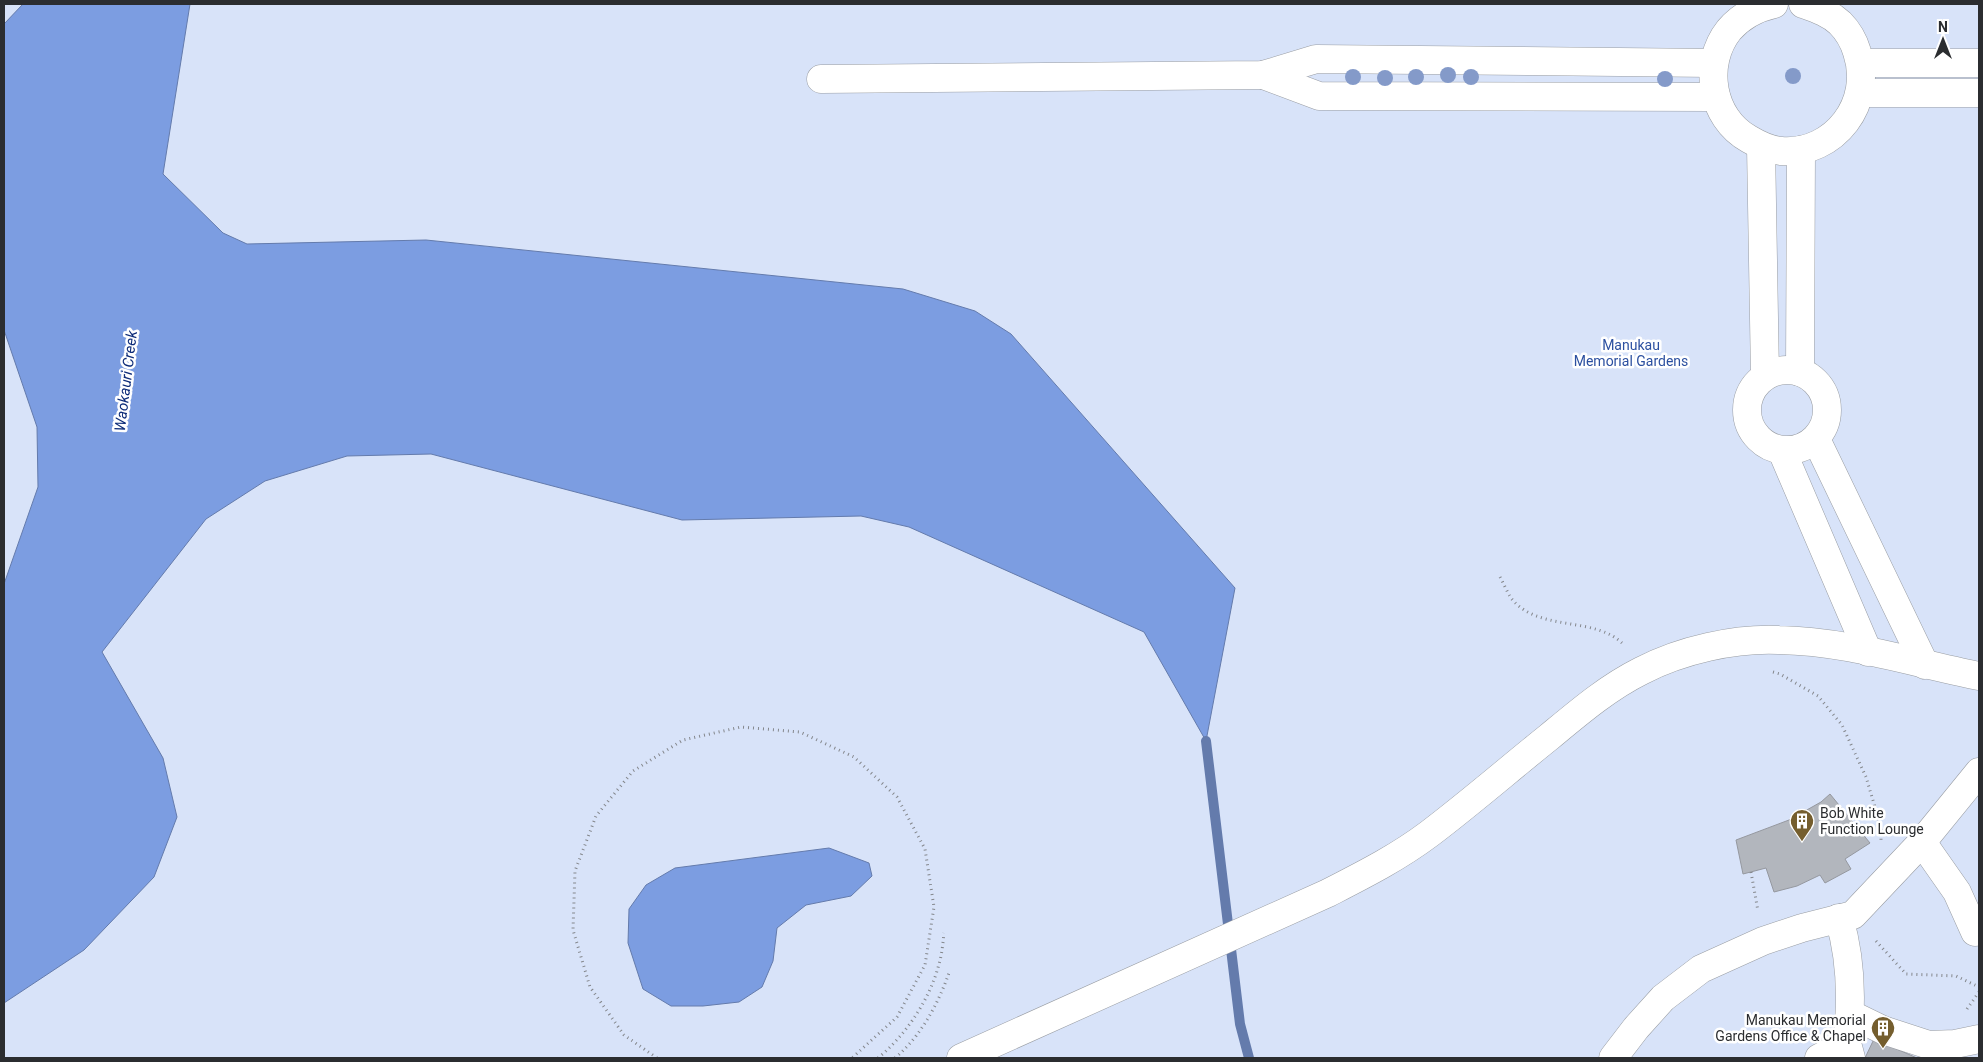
<svg xmlns="http://www.w3.org/2000/svg" width="1983" height="1062" viewBox="0 0 1983 1062" font-family="Roboto,sans-serif">
<rect width="100%" height="100%" fill="#f0f4fb"/>
<rect fill="#d8e3f9" x="4" y="4" width="1975" height="1054"/>
<g fill="#7c9de1" stroke="#647bac">
<polygon points="23,4 190,4 163,174 223,233 247,244 426,240 903,289 975,311 1011,334 1235,588 1206,741 1144,632 909,527 861,516 682,520 431,454 347,456 265,481 206,519 102,652 163,758 177,817 154,877 84,950 4,1003 4,584 38,487 37,427 4,330 4,24"/>
<polygon points="829,848 869,863 872,876 851,896 806,905 777,928 773,961 762,987 739,1002 703,1006 671,1006 643,989 628,943 629,909 646,885 675,868"/>
</g>
<g fill="none" stroke-linecap="round" stroke-linejoin="round">
<polyline stroke="#647bac" stroke-width="10" points="1206,741 1240,1024 1249,1058"/>
</g>
<g fill="#b2b6bd" stroke="#95989f">
<polygon points="1830,794 1870,843 1845,859 1851,869 1825,883 1820,875 1797,886 1774,892 1766,868 1743,874 1736,840 1789,820 1821,802"/>
<polygon points="1874,1039 1917,1058 1865,1058"/>
</g>
<g fill="none" stroke-linecap="round" stroke-linejoin="round">
<g stroke="#999da3" stroke-width="29">
<g id="minor">
<path d="M1774,4C1756,8 1741,16 1729,30C1702,64 1711,118 1749,139C1759,145 1770,150 1781,151C1835,155 1874,102 1857,52C1854,42 1848,31 1840,23C1829,13 1817,9 1803,4"/>
<polyline points="1861,63 1979,63"/>
<polyline points="1263,75 1319,96 1716,97"/>
<polyline points="821,79 1263,75 1316,59 1714,63"/>
<polyline points="1861,93 1979,93"/>
<polyline points="1761,146 1765,376"/>
<circle cx="1787" cy="410" r="40"/>
<polyline points="1800,372 1801,150"/>
<polyline points="1816,439 1925,665"/>
<polyline points="1782,451 1868,652"/>
<polyline points="1922,842 1957,892 1975,932 1979,929"/>
<path d="M1839,918C1851,958 1852,1003 1847,1043"/>
<polyline points="1850,1014 1883,1030 1929,1045 1955,1044 1979,1039"/>
<path d="M961,1058L1328,893C1363,875 1397,858 1429,834C1470,803 1509,769 1549,737C1578,713 1607,688 1641,671C1681,650 1735,638 1779,640C1847,641 1913,663 1979,676"/>
<polyline points="1613,1058 1636,1028 1663,998 1701,969 1763,941 1802,928 1853,915 1922,842 1979,772"/>
<polyline points="1819,1058 1847,1043 1851,1058"/>
</g>
</g>
<g stroke="#84878c" stroke-width="3" stroke-dasharray="1 4" stroke-linecap="butt">
<path d="M1500,577C1504,584 1507,592 1511,598C1538,633 1596,615 1624,645"/>
<polyline points="1773,672 1780,674 1818,696 1842,725 1866,777 1881,827 1881,842"/>
<polyline points="1751,872 1758,911"/>
<polyline points="1876,941 1906,974 1956,976 1979,987"/>
<polyline points="1967,1009 1979,992"/>
<polyline points="657,1058 624,1035 590,987 573,930 575,871 596,816 633,771 683,740 741,727 800,732 854,757 897,797 925,849 934,907 925,965 897,1017 852,1058"/>
<path d="M878,1058C906,1035 930,999 939,964C942,954 943,943 944,933"/>
<path d="M895,1058C921,1036 938,1004 949,973"/>
</g>
<use href="#minor" stroke="#fff" stroke-width="28"/>
</g>
<g fill="#849ac9">
<circle cx="1448" cy="75" r="8"/>
<circle cx="1793" cy="76" r="8"/>
<circle cx="1353" cy="77" r="8"/>
<circle cx="1416" cy="77" r="8"/>
<circle cx="1471" cy="77" r="8"/>
<circle cx="1385" cy="78" r="8"/>
<circle cx="1665" cy="79" r="8"/>
</g>
<defs>
<g id="building-pin" transform="scale(1.25)"><path d="M0 17L-7.5 6A9.5 9.5 0 1 1 7.5 6Z" fill="#755e2e" stroke="#fff"/><path d="M-4-6H4V6H1V3H-1V6H-4ZM-2.5-4.3h1.7v1.8h-1.7ZM.8-4.3h1.7v1.8H.8ZM-2.5-1h1.7V.8h-1.7ZM.8-1h1.7V.8H.8Z" fill="#fff"/></g>
</defs>
<g fill-rule="evenodd">
<use href="#building-pin" x="1802" y="821"/>
<use href="#building-pin" x="1883" y="1028"/>
</g>
<g text-anchor="middle" stroke-width="5" stroke-linejoin="round" paint-order="stroke">
<g font-size="14" fill="#2c50a0" stroke="#fff">
<text x="1631" y="350">Manukau<tspan x="1631" dy="16">Memorial Gardens</tspan></text>
</g>
<g font-size="14" fill="#2b2d30" stroke="#fff" text-anchor="start">
<text x="1820" y="818">Bob White<tspan x="1820" dy="16">Function Lounge</tspan></text>
<text x="1866" y="1025" text-anchor="end">Manukau Memorial<tspan x="1866" dy="16">Gardens Office &amp; Chapel</tspan></text>
</g>
<g font-size="15" font-style="italic" fill="#0d2c79" stroke="#fff">
<text transform="translate(126 381) rotate(-83)" y="5">Waokauri Creek</text>
</g>
</g>
<rect width="1983" height="1062" fill="none" stroke="#2b2d30" stroke-width="10"/>
<g transform="translate(1943 40)" stroke="#ffffff" stroke-width="4" paint-order="stroke">
<path d="M0-4L9 19L0 12L-9 19Z" fill="#2b2d30"/>
<text y="-8" font-size="14" font-weight="bold" text-anchor="middle" fill="#2b2d30">N</text>
</g>
</svg>
